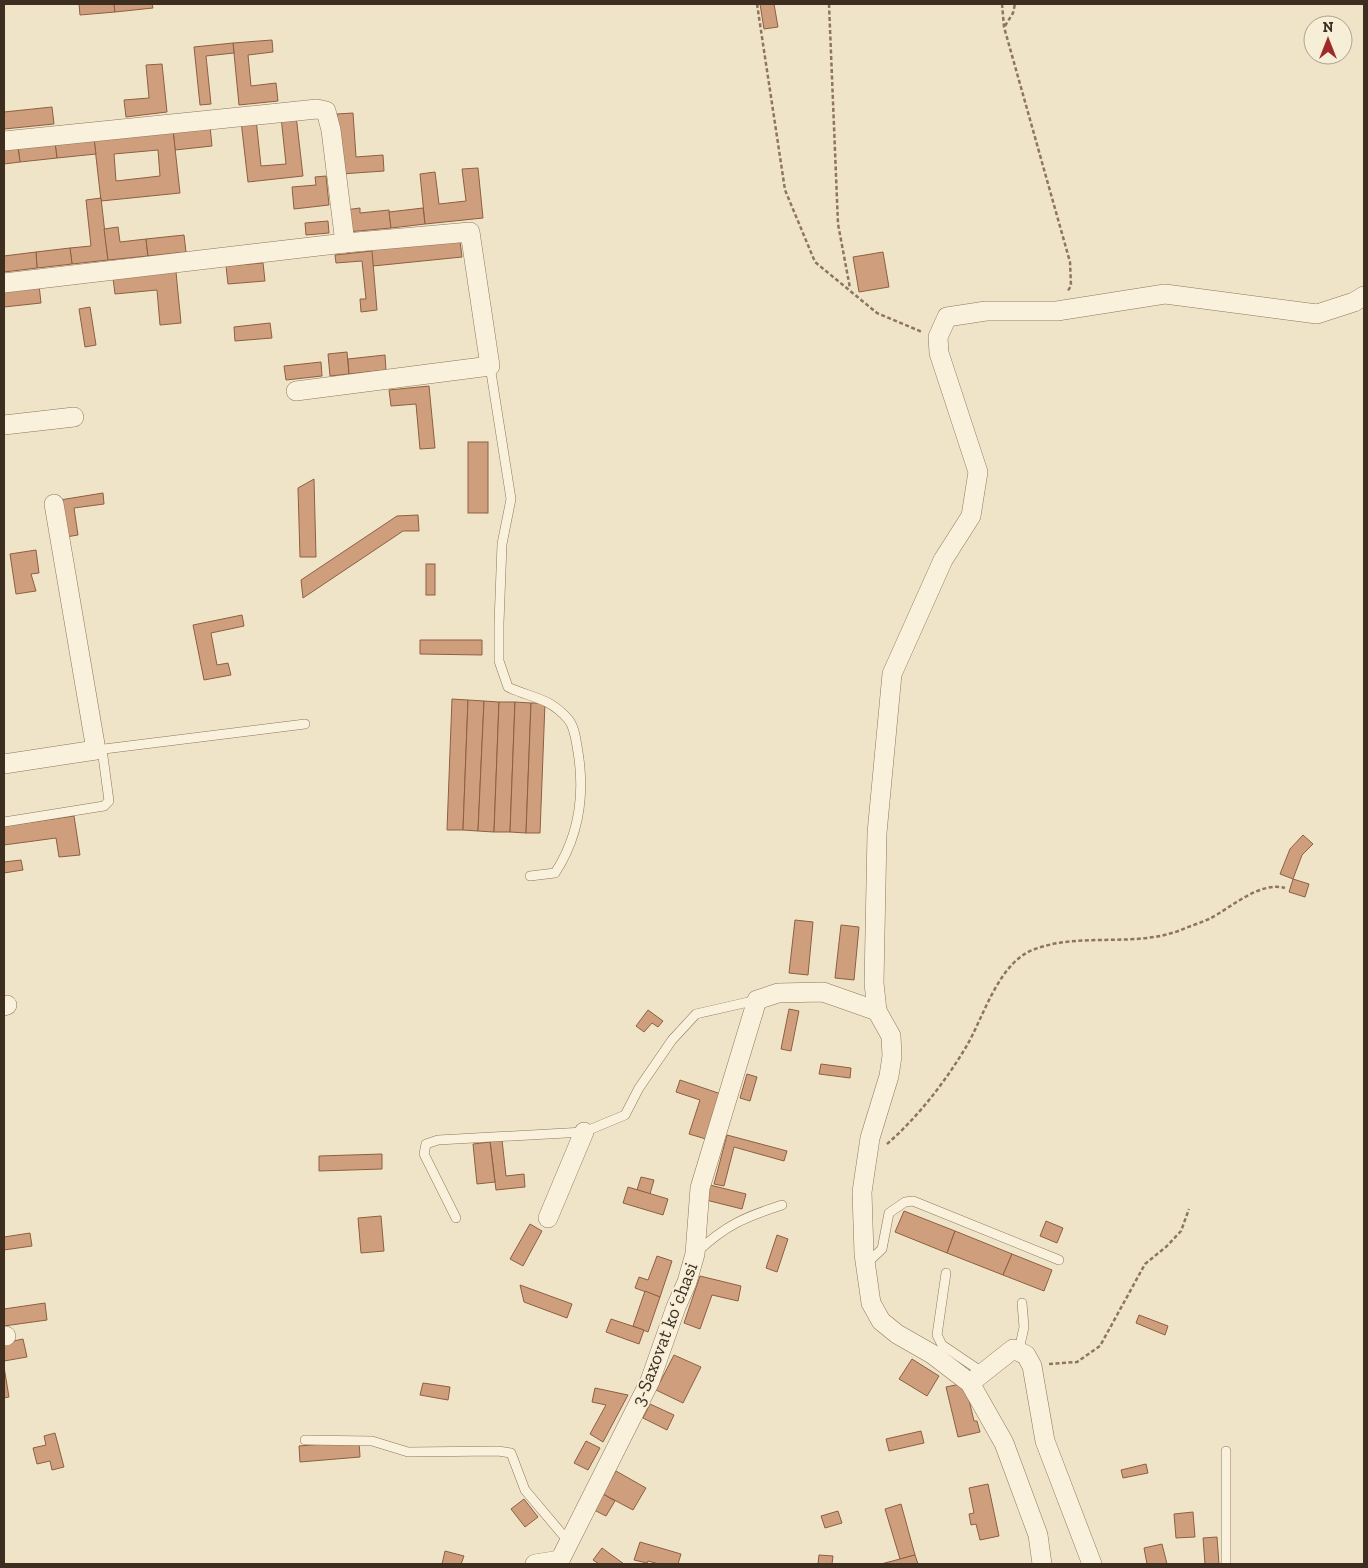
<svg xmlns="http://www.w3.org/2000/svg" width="1368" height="1568" viewBox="0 0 1368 1568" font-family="'Zilla Slab',serif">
<rect width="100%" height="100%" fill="#f0e4c8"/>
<g fill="#cf9f7d" stroke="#8d5f41" fill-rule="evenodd">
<polygon points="79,4 114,4 115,12 80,15"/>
<polygon points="114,4 152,4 153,8 115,12"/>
<polygon points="760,4 774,4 778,27 764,29"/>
<polygon points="272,40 273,52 248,55 251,86 276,83 278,101 239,105 233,43"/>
<polygon points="233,43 234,53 206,56 211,104 200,105 194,47"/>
<polygon points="162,64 167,112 126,117 124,100 149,98 146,65"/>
<polygon points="52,107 54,124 4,129 4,112"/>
<polygon points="353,113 356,157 383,155 384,171 341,174 337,114"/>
<polygon points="296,115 303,176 248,182 241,121 256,119 261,166 286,164 281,117"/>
<polygon points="210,126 212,146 175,150 173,130"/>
<path d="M173,130L180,193L101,201L94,139ZM158,150L160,176L116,181L114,154Z"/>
<polygon points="94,139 96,154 57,158 55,143"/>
<polygon points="55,143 57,158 20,162 18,147"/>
<polygon points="18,147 20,162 4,164 4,148"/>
<polygon points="478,168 483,218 425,224 420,174 435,172 439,204 466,201 462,169"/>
<polygon points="326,176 329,205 294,209 292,187 316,185 315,177"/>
<polygon points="101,198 108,260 72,264 70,248 91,246 86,200"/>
<polygon points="360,208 360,213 389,210 391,228 347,232 345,210"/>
<polygon points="423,208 425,224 391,228 389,212"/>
<polygon points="328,221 329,233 306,235 305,223"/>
<polygon points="118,227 120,242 146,239 148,256 108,260 104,229"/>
<polygon points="184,235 186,252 148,256 146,239"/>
<polygon points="460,241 462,257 373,266 371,249"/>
<polygon points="70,248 72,264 37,268 36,252"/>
<polygon points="372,251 377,310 361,312 360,299 366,299 362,261 336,263 335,255"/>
<polygon points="36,252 37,268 4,272 4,256"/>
<polygon points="883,252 889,287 859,292 853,257"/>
<polygon points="263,263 265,281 228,284 226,266"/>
<polygon points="176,272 181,323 160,325 157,290 115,294 113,278"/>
<polygon points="39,285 41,303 4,307 4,289"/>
<polygon points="90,307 96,345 85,347 79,309"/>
<polygon points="270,323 272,338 235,341 234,327"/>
<polygon points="347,352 349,374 330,376 328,354"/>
<polygon points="385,355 386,370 349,374 348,359"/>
<polygon points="321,362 322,376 286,380 284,366"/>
<polygon points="429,386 435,448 420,449 416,404 391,406 389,390"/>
<rect x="468" y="442" width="20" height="71"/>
<polygon points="314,479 316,557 300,557 298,488"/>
<polygon points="103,493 104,504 74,508 78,535 66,537 60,500"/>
<polygon points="418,515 419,531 403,531 303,598 301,580 397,516"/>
<polygon points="36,550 39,573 31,574 36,591 16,594 10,554"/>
<rect x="426" y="564" width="9" height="31"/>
<polygon points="242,615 244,626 211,633 217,665 228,663 231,675 204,680 193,625"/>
<polygon points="420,640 482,640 482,655 420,654"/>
<polygon points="452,699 468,700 463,830 447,830"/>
<polygon points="468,700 484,701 478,831 463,830"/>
<polygon points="484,701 499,702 494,832 478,831"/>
<polygon points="499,702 515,702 510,832 494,832"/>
<polygon points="515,702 531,703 526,833 510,832"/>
<polygon points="531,703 545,703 540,833 526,833"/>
<polygon points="74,816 80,855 59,857 56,838 4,845 4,826"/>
<polygon points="1303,835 1313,844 1302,855 1293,879 1280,874 1290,849"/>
<polygon points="21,860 23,870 4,873 4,862"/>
<polygon points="1293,879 1309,884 1305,897 1289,892"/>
<polygon points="795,920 813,922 808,975 789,973"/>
<polygon points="841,925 859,927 854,980 835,978"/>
<polygon points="789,1009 799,1011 791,1051 781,1049"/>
<polygon points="648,1010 663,1021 658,1027 652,1023 644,1032 636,1026"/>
<polygon points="821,1064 851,1068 850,1078 819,1074"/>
<polygon points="747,1074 757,1077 750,1101 740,1098"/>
<polygon points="680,1080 721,1094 706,1139 689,1134 700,1100 676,1092"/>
<polygon points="727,1135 787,1151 784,1161 734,1147 724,1186 714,1184"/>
<polygon points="502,1140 506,1176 524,1174 525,1187 496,1190 490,1141"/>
<polygon points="490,1142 495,1182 477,1184 473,1144"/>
<polygon points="382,1154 382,1169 319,1171 319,1156"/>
<polygon points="641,1177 654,1180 650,1194 637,1190"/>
<polygon points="710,1185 746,1194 742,1209 706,1200"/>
<polygon points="628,1187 668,1199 663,1215 623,1203"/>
<polygon points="904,1211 955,1231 947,1253 895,1232"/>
<polygon points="381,1216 384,1251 361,1253 358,1218"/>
<polygon points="1046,1221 1063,1228 1057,1243 1040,1236"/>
<polygon points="530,1224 542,1231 523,1266 510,1259"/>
<polygon points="955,1231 1012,1254 1003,1275 947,1253"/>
<polygon points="30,1233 32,1246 4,1250 4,1237"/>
<polygon points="777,1235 788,1239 777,1272 766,1268"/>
<polygon points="1012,1254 1052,1270 1044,1291 1003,1275"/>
<polygon points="657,1256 672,1261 660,1297 635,1288 639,1277 648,1280"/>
<polygon points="700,1276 741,1286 738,1301 712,1295 700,1329 684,1323"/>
<polygon points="520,1285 572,1304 567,1318 524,1302"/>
<polygon points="645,1291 660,1297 648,1332 633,1326"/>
<polygon points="45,1303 47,1320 4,1326 4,1309"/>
<polygon points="1139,1315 1168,1326 1165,1335 1136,1323"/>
<polygon points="611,1319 644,1330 639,1344 606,1332"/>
<polygon points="23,1339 27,1357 4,1361 4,1343"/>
<polygon points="674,1355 701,1367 683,1403 656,1390"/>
<polygon points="912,1359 939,1376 927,1396 899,1379"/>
<polygon points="4,1367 9,1397 4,1398"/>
<polygon points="423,1383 450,1387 448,1400 420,1395"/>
<polygon points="965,1383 974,1421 977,1421 980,1432 958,1437 946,1387"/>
<polygon points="595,1388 628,1395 603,1442 590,1434 606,1405 592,1402"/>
<polygon points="650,1404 674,1415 667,1430 643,1418"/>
<polygon points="921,1431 924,1443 889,1451 886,1439"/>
<polygon points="55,1433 64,1467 52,1470 50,1461 37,1464 33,1448 46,1445 44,1436"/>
<polygon points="359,1441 360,1457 300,1462 299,1446"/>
<polygon points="586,1441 600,1448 588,1470 574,1463"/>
<polygon points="1146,1464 1148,1473 1123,1478 1121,1470"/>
<polygon points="616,1471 646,1488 633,1510 603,1494"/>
<polygon points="988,1484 999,1536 980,1540 976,1524 971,1525 969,1514 974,1513 969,1488"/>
<polygon points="603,1494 615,1501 606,1516 594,1510"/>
<polygon points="524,1499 538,1517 525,1527 511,1509"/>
<polygon points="901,1504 915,1555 900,1559 885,1509"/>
<polygon points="838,1511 842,1523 825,1528 821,1516"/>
<polygon points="1193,1512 1195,1537 1176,1538 1174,1514"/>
<polygon points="1217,1537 1219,1564 1205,1564 1203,1538"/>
<polygon points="640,1542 681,1554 678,1564 659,1564 648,1561 647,1563 634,1560"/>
<polygon points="1162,1544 1167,1564 1147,1564 1144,1548"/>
<polygon points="602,1548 624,1564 599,1564 593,1560"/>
<polygon points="445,1551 464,1556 461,1564 442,1564"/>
<polygon points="819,1555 833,1556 832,1564 818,1564"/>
<polygon points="915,1555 918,1564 881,1564 900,1559"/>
</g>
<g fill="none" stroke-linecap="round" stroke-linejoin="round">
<g stroke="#8d765c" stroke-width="10">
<g id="lane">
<path d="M490,366L511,499L502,544L499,623V661L508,687C531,698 549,697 568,719C575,727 576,741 578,752C585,795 579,836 555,873L530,876"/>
<polyline points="96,750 305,724"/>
<polyline points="4,822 104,806 109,801 102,749"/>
<polyline points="456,1218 424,1154 426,1144 438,1140 584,1132 625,1115 639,1088 672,1040 696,1014 757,1000"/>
<path d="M697,1252C726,1225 745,1217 782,1205"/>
<polyline points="866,1264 882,1249 889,1213 905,1202 913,1201 1059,1260"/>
<polyline points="946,1273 937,1335 942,1345 982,1372"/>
<polyline points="1019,1350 1024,1327 1022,1303"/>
<polyline points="305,1440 372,1441 408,1452 498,1451 511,1453 525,1490 568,1541"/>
<polyline points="1226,1564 1226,1451"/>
</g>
</g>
<g stroke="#8d765c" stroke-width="20">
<g id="street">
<polyline points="4,141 317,109 326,111 331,130 345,243"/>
<polyline points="4,283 345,243 470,232 490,366 296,391"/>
<polyline points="4,425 74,417"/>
<polyline points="4,764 96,750 54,504"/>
<polyline points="4,1006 7,1005"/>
<polyline points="548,1218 584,1132"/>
<polyline points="4,1336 6,1336"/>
<polyline points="970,1383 1013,1349 1026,1355 1032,1366 1045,1441 1092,1564"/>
<polyline points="535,1564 560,1560"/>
<polyline points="560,1564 560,1560 650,1381 676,1307 687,1282 695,1254 700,1188 757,1000 778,993 823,992 877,1011"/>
<polyline points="1042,1564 1038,1535 1004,1443 970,1383 932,1354 897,1334 881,1321 871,1303 864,1254 862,1192 870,1138 889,1076 892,1056 891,1036 877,1011 874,983 877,833 892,674 943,560 971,516 978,472 939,353 938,337 947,317 986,311 1057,311 1165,294 1317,314 1354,302 1364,296"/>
</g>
</g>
<g stroke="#8d765c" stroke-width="2.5" stroke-dasharray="4 2.5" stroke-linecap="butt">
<polyline points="757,4 785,190 815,262 877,313 922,332"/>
<polyline points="829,4 838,224 850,288"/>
<polyline points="1002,4 1004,27 1070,262 1071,286 1067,292"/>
<polyline points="1005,26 1013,13 1015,4"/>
<path d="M887,1144C918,1117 945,1082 966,1047C984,1017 998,962 1035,949C1082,932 1134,948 1181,930C1190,926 1200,923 1209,919C1231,908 1259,881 1285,888"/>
<polyline points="1049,1364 1077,1362 1100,1346 1145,1264 1167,1246 1181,1231 1189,1209"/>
</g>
<use href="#lane" stroke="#faf1dc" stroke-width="9"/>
<use href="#street" stroke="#faf1dc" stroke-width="19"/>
</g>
<g text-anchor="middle" stroke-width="4" stroke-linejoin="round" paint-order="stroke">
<g font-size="19" fill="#3d2e20" stroke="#f7eed8">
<text transform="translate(664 1334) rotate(-69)" y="7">3-Saxovat koʻchasi</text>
</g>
</g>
<rect width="1368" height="1568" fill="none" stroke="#3d2e20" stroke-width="10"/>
<g transform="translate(1328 40)"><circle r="24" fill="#f7eed8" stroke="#ada18e"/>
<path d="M0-4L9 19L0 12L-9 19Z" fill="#9e2a2b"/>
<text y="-8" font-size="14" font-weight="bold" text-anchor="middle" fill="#3d2e20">N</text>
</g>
</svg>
